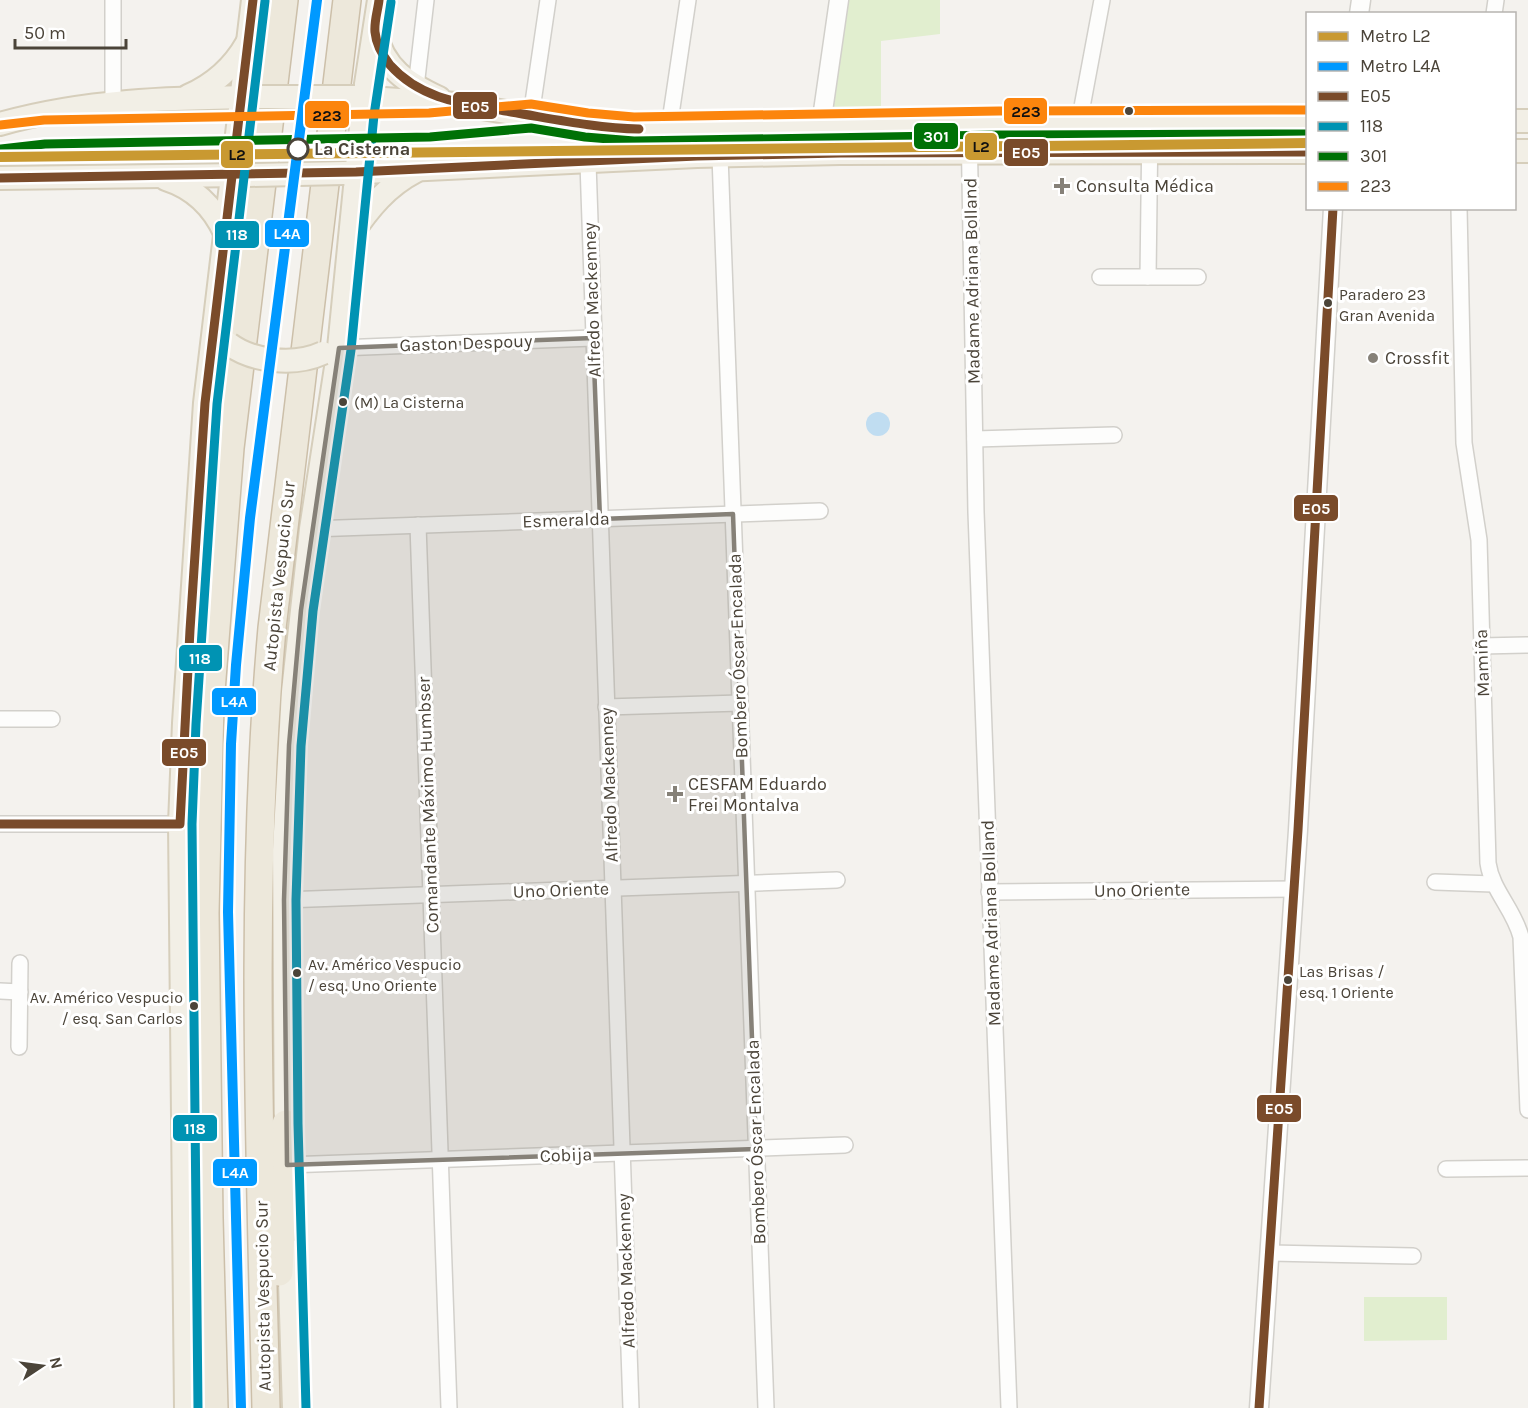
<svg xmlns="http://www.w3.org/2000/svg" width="1528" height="1408" viewBox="0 0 1528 1408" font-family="Karla,sans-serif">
<rect width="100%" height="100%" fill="#f4f2ee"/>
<g fill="#e1eecf">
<polygon points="847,0 940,0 940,34 881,41 881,109 831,109"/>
<polygon points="1364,1297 1447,1297 1447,1340 1364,1341"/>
</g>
<circle fill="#c0ddf1" cx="878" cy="424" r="12"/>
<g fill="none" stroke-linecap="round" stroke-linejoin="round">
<g stroke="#d2d0cb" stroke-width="18">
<g id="minor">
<polyline points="1494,14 1496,0"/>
<polyline points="416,87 426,0"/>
<polyline points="113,103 113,0"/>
<polyline points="531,116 548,0"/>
<polyline points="1079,123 1102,0"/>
<polyline points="969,124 976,512 1009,1408"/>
<polyline points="669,128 688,0"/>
<polyline points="720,156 766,1408"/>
<polyline points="588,163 631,1408"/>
<path d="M1459,208L1464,443L1479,540L1488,863C1492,891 1514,909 1521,937L1528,1110"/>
<polyline points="1100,277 1198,277"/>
<polyline points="1148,277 1150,123"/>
<polyline points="339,348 593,338"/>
<polyline points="975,439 1114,435"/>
<polyline points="418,525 449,1408"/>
<polyline points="311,529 820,511"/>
<polyline points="1481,646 1528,645"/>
<polyline points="606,707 740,703"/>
<polyline points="0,719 52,719"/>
<polyline points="0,824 180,824"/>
<polyline points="1435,882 1493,884"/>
<polyline points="989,892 1294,889"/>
<polyline points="284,900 837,880"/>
<polyline points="0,991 20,992"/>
<polyline points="19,1047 20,963"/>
<polyline points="287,1165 845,1145"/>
<polyline points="1446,1169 1528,1168"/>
<polyline points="1270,1253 1413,1256"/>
</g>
</g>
<g stroke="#d2d0cb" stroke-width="21">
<g id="tertiary">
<polyline points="1359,14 1361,0"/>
<polyline points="821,125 839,0"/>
<polyline points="1259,1408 1298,830 1333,208"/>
</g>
</g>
<g stroke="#d6cebb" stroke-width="26">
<g id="primary">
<path d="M375,32C384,69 407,83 439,98"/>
<path d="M188,96C213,85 233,68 247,43"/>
<polyline points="355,97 457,104 587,125 634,129 999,123 1308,122"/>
<polyline points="1514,121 1528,121"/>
<path d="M0,124C84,100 170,98 257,97"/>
<polyline points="1514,151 1528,151"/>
<polyline points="344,173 697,156 840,153 1308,152"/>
<polyline points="0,178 244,175"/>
<path d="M166,179C194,188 213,206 225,233"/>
<path d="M351,235C369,208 387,186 416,171"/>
<polyline points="286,1142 284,850 293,692 311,529 339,348 364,97 379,0"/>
<polyline points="289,1250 294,1408"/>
<polyline points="186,1408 180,824 184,723 205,403 253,0"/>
</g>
</g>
<g stroke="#ccbfa9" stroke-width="30">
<g id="motorway">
<polyline points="279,1272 286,1124"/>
<polyline points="214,1408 209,1218 205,913 210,704 230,448 284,0"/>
<path d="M266,1408C260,1148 249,888 272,628L347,0"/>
</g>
</g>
<use href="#minor" stroke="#fdfdfc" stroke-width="15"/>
<use href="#tertiary" stroke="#fdfdfc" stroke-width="18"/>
<use href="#primary" stroke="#f2efe6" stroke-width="22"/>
<use href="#motorway" stroke="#ede8db" stroke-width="27"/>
<g stroke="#d6cebb" stroke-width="26" stroke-linecap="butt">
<g id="primary-bridge">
<polyline points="258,97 355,97"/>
<polyline points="249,175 344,173"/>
<path d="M229,344C253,362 295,366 323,353"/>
</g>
</g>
<use href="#primary-bridge" stroke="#f2efe6" stroke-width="22"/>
<g stroke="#fff" stroke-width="14">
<g id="bus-1">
<path d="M379,0C378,10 374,21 375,32C376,44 383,56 390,65C422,101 467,104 511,112C554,119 596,128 639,129"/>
<polyline points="0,178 356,172 697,156 840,153 1308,152"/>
<polyline points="0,824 180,824 190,630 205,403 253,0"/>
<polyline points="1259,1408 1298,830 1333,208"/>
</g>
</g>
<g stroke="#fff" stroke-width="14">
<g id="bus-2">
<polyline points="198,1408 192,824 196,724 217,404 265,1"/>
<polyline points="306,1408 298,1124 296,900 301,746 313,611 351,350 374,115 391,2"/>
</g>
</g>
<g stroke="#fff" stroke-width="14">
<polyline id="bus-3" points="1,149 45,144 430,137 531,128 585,137 634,141 999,135 1308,134"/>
</g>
<g stroke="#fff" stroke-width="14">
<polyline id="bus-4" points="0,125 44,120 429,113 531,104 588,113 634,117 999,111 1308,110"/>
</g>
<use href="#bus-1" stroke="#7a4b2a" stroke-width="9"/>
<use href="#bus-2" stroke="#0093b3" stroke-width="9"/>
<use href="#bus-3" stroke="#007106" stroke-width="9"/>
<use href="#bus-4" stroke="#fc850d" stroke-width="9"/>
<g stroke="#fff" stroke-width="15">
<polyline id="metro-1" points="0,157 1308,143"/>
</g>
<g stroke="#fff" stroke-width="15">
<polyline id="metro-2" points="241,1408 228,912 231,744 236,665 250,518 317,0"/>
</g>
<use href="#metro-1" stroke="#c99931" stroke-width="10"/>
<use href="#metro-2" stroke="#09f" stroke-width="10"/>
</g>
<path fill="#868178" fill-opacity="0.2" stroke="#868178" stroke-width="4.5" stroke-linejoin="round" d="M593,338L600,519L733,514L756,1149L287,1165L284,900L289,745L301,610L339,348Z"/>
<g fill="#4b4439" stroke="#fff" stroke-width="2">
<circle cx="1129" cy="111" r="5"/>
<circle cx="1328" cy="303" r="5"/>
<circle cx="343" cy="402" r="5"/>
<circle cx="297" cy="973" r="5"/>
<circle cx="1288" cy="980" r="5"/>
<circle cx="194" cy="1006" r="5"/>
</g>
<circle fill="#fff" stroke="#4b4439" stroke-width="3" cx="298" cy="149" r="10"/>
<g fill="#868178" stroke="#fff" stroke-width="2">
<path d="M1059 177h6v6h6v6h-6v6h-6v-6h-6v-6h6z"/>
<circle cx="1373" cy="358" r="6"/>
<path d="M672 785h6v6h6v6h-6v6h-6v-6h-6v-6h6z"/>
</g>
<g text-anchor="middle" stroke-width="6" stroke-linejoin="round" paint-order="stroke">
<g font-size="16" fill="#4b4439" stroke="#fff" text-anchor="start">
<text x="1339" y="300">Paradero 23<tspan x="1339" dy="21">Gran Avenida</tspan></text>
<text x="354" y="408">(M) La Cisterna</text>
<text x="308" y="970">Av. Américo Vespucio<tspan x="308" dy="21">/ esq. Uno Oriente</tspan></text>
<text x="1299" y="977">Las Brisas /<tspan x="1299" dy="21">esq. 1 Oriente</tspan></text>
<text x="183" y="1003" text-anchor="end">Av. Américo Vespucio<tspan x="183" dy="21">/ esq. San Carlos</tspan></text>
</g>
<g font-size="18" font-weight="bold" fill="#4b4439" stroke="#fff" text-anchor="start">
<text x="314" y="155">La Cisterna</text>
</g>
<g font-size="18" fill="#4b4439" stroke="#fff" text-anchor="start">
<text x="1076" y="192">Consulta Médica</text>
<text x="1385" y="364">Crossfit</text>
<text x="688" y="790">CESFAM Eduardo<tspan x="688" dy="21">Frei Montalva</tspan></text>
</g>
<g font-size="18" fill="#4b4439" stroke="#fff">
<text transform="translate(972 281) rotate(-91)" y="6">Madame Adriana Bolland</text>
<text transform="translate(592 300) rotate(-92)" y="6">Alfredo Mackenney</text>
<text transform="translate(466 343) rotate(-2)" y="6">Gaston Despouy</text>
<text transform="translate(566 520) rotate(-2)" y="6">Esmeralda</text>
<text transform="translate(279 576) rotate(-84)" y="6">Autopista Vespucio Sur</text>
<text transform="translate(738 656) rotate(-92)" y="6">Bombero Óscar Encalada</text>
<text transform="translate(1482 663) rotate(-92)" y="6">Mamiña</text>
<text transform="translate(609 785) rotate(-92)" y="6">Alfredo Mackenney</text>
<text transform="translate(428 805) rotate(-92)" y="6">Comandante Máximo Humbser</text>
<text transform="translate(561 890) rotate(-2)" y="6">Uno Oriente</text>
<text transform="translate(1142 890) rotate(-1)" y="6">Uno Oriente</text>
<text transform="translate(991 923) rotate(-92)" y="6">Madame Adriana Bolland</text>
<text transform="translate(756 1142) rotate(-92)" y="6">Bombero Óscar Encalada</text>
<text transform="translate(566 1155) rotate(-2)" y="6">Cobija</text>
<text transform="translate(626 1271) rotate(-92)" y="6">Alfredo Mackenney</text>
<text transform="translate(263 1296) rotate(-91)" y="6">Autopista Vespucio Sur</text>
</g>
</g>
<g stroke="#fff" stroke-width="2">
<rect x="452" y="91" width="46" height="29" rx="6" fill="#7a4b2a"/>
<rect x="1003" y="97" width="45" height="28" rx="6" fill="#fc850d"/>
<rect x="304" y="100" width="46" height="29" rx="6" fill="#fc850d"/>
<rect x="913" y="122" width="46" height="28" rx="6" fill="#007106"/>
<rect x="964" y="132" width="34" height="29" rx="6" fill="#c99931"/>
<rect x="1003" y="138" width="46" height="29" rx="6" fill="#7a4b2a"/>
<rect x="220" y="140" width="34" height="29" rx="6" fill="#c99931"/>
<rect x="264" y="219" width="46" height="29" rx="6" fill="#09f"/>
<rect x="214" y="220" width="46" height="29" rx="6" fill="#0093b3"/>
<rect x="1293" y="494" width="46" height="28" rx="6" fill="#7a4b2a"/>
<rect x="178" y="644" width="45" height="28" rx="6" fill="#0093b3"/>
<rect x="211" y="687" width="46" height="29" rx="6" fill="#09f"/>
<rect x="161" y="738" width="46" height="29" rx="6" fill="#7a4b2a"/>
<rect x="1256" y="1094" width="46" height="29" rx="6" fill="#7a4b2a"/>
<rect x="172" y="1114" width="46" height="28" rx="6" fill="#0093b3"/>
<rect x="212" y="1158" width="46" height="29" rx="6" fill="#09f"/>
</g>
<g font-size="16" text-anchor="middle" font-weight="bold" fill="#fff">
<text x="475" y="112">E05</text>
<text x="936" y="142">301</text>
<text x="1026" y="158">E05</text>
<text x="287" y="239">L4A</text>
<text x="237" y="240">118</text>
<text x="1316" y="514">E05</text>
<text x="200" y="664">118</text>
<text x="234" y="707">L4A</text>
<text x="184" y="758">E05</text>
<text x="1279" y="1114">E05</text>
<text x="195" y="1134">118</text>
<text x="235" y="1178">L4A</text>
</g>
<g font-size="16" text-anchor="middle" font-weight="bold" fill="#111">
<text x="1026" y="117">223</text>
<text x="327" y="121">223</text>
<text x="981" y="152">L2</text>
<text x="237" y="160">L2</text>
</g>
<rect x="1306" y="12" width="210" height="198" fill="#ffffff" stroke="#b7b4b0" stroke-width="1.5"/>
<rect x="1318" y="32" width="30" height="9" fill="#c99931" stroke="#b7b4b0" stroke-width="1.5"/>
<text x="1360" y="42" font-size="18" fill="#4b4439">Metro L2</text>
<rect x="1318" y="62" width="30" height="9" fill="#0099ff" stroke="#b7b4b0" stroke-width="1.5"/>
<text x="1360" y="72" font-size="18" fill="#4b4439">Metro L4A</text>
<rect x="1318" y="92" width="30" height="9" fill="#7a4b2a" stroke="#b7b4b0" stroke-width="1.5"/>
<text x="1360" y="102" font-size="18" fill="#4b4439">E05</text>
<rect x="1318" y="122" width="30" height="9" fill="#0093b3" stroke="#b7b4b0" stroke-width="1.5"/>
<text x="1360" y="132" font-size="18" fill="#4b4439">118</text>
<rect x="1318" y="152" width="30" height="9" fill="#007106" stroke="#b7b4b0" stroke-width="1.5"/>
<text x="1360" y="162" font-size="18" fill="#4b4439">301</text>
<rect x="1318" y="182" width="30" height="9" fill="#fc850d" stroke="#b7b4b0" stroke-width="1.5"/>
<text x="1360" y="192" font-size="18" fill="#4b4439">223</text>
<g transform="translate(42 1366) rotate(77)" stroke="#ffffff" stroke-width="4.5" paint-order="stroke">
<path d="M0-4.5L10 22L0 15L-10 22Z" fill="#4b4439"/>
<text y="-9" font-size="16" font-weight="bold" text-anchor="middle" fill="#4b4439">N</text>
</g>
<path d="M15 39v9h111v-9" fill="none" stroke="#4b4439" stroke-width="3"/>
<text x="24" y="39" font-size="18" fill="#4b4439" stroke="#ffffff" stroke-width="4.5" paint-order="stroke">50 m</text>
</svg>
